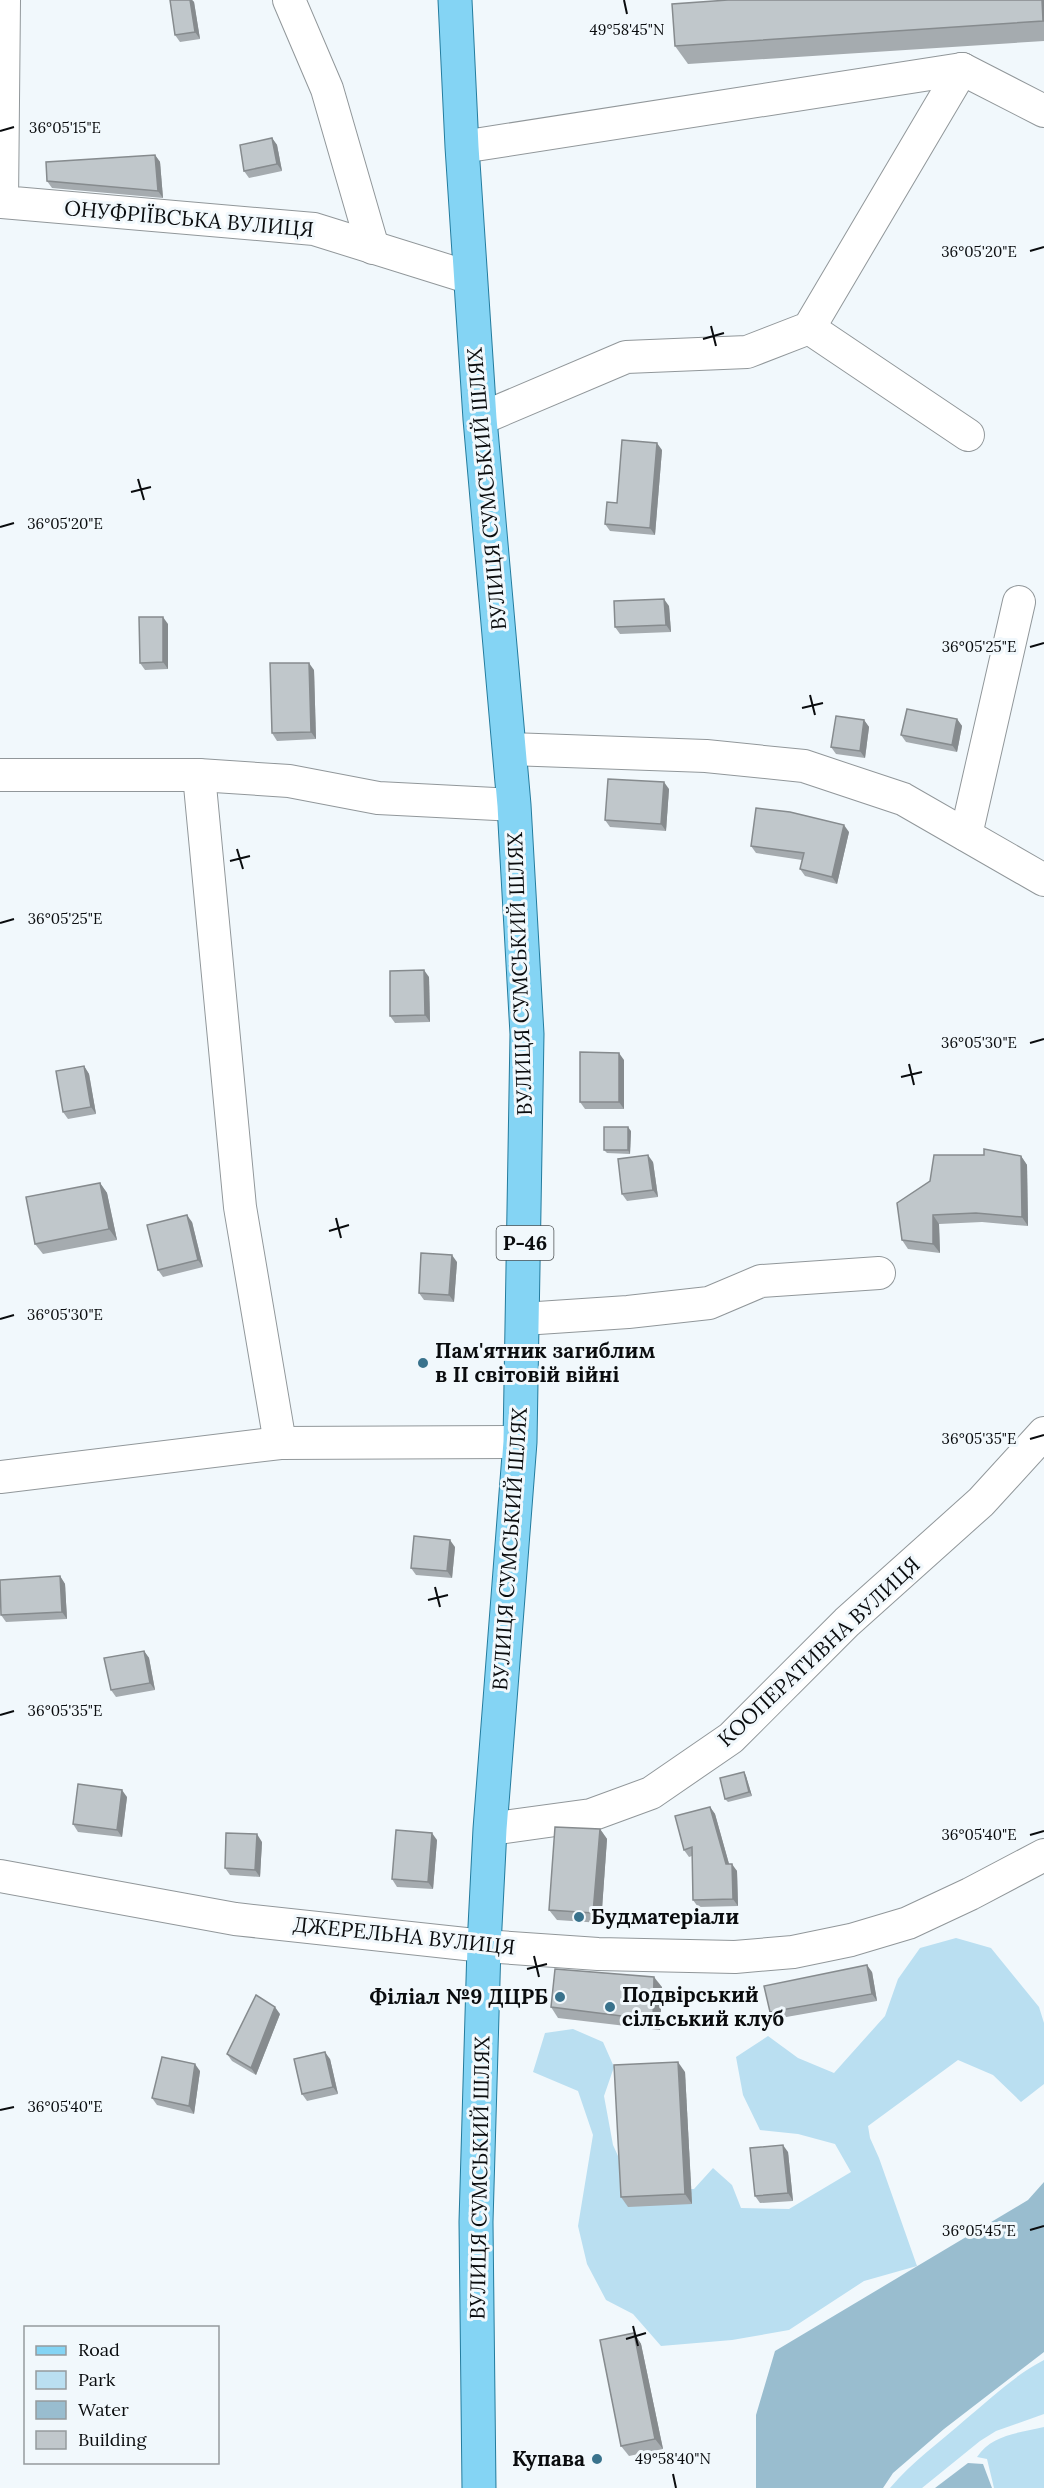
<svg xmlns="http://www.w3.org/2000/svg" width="1044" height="2488" viewBox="0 0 1044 2488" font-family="Lora,serif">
<rect width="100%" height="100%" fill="#f1f8fc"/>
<g fill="#badff1">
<polygon points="956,1938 991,1948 1039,2007 1044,2023 1044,2084 1021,2102 993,2075 958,2060 868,2126 870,2138 879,2158 917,2266 864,2281 789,2330 732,2340 661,2346 633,2314 606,2300 587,2264 578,2226 593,2135 578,2091 533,2072 545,2033 573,2029 603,2042 614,2067 604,2096 613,2145 633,2189 694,2189 713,2168 732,2185 741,2208 789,2209 851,2172 835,2144 798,2134 760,2130 743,2095 736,2057 768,2036 798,2058 834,2073 885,2016 898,1979 920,1948"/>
<path d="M1044,2360V2414L996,2431L980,2441L922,2488H890C912,2462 941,2441 966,2419C991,2398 1015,2375 1044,2360Z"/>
<path d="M1044,2427V2488H994L987,2459L977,2457C992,2434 1020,2433 1044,2427Z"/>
</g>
<g fill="#99bdcf">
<polygon points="1044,2182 1044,2352 944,2429 893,2473 883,2488 756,2488 756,2415 775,2351 1028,2200"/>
<polygon points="968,2463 983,2464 992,2488 935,2488"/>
</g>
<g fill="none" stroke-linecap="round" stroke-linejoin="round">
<g stroke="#91979a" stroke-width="34">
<g id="minor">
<polyline points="4,0 2,202 314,229 471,278"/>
<polyline points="289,0 327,89 373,248"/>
<polyline points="962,69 1044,111"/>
<polyline points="462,147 962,69"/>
<polyline points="809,328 968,435"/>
<polyline points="480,419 626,357 747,352 809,328 962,69"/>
<polyline points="510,749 706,756 804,766 903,799 1044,880"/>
<polyline points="0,775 199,775 289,781 378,798 514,805"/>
<polyline points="199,775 240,1207 280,1443"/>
<polyline points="966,835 1019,602"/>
<polyline points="523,1319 628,1312 709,1303 761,1281 879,1273"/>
<polyline points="0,1477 280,1443 520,1442"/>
<polyline points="490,1829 591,1815 651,1793 731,1738 847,1622 981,1502 1044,1433"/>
<polyline points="0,1876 235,1919 484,1946 598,1954 735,1957 793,1952 851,1940 908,1923 970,1894 1044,1855"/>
</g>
</g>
<g stroke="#247c9e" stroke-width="35">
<polyline id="major" points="455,0 462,147 480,419 514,805 527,1034 520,1442 490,1829 484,1946 476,2222 479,2488"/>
</g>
<use href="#minor" stroke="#fff" stroke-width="32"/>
<use href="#major" stroke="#84d4f4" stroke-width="33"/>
</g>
<g fill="#a5abaf">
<polygon points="170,0 192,0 194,2 200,39 180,42 175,35"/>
<polygon points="1044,0 1044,41 688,64 675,46"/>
<polygon points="272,138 277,145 282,171 249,178 244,171"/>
<polygon points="155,155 160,162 163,198 52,188 47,181"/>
<polygon points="662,450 655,535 610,531 605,524 617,503"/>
<polygon points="669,606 671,632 620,634 615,627"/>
<polygon points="168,624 168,669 145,670 140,663"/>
<polygon points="314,670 316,739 277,741 272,733"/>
<polygon points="957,719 962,726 957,752 906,742 901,735"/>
<polygon points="864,720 869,727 865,758 836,754 831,747"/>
<polygon points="669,789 666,831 610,827 605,820"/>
<polygon points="849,832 837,884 805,876 800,869 802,860 756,853 751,846"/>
<polygon points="429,977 430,1022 395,1023 390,1016"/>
<polygon points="624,1060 624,1109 585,1109 580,1102"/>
<polygon points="84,1066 89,1074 96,1114 68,1119 63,1112"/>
<polygon points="631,1131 630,1154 607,1153 604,1150"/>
<polygon points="1021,1156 1027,1165 1028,1226 982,1222 939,1224 940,1253 908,1249 902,1240 897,1203"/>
<polygon points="653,1162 658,1197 627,1201 622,1194"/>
<polygon points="100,1183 107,1193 117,1240 43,1254 35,1244"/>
<polygon points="192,1222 203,1267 163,1277 158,1270"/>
<polygon points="457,1262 454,1302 424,1300 419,1293"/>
<polygon points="455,1547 452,1578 416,1575 411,1568"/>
<polygon points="60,1576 65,1584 67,1619 6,1622 1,1615"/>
<polygon points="144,1651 149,1658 155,1690 116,1697 111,1690"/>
<polygon points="744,1772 746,1776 752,1796 728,1802 725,1799"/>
<polygon points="127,1797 122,1837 78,1832 73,1824"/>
<polygon points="710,1807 715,1814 729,1864 737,1871 738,1906 698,1907 693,1900 692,1856 689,1857 684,1850"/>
<polygon points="600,1829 607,1839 601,1923 557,1920 549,1910"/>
<polygon points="437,1840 433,1889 397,1887 392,1879"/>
<polygon points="262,1842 260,1877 230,1875 225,1868"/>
<polygon points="872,1972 877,2001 775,2019 770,2012"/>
<polygon points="662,1987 660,2030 558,2018 551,2007"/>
<polygon points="280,2014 256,2075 232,2061 227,2054"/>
<polygon points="330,2059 338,2094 307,2101 302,2094"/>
<polygon points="200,2071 194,2114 157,2105 152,2098"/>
<polygon points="685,2072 692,2204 628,2207 621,2197"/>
<polygon points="788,2152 793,2201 760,2203 755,2196"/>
<polygon points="634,2333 641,2344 663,2449 629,2456 621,2446"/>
</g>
<g fill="#868b8e">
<polygon points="190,0 192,0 194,2 200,39 195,32"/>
<polygon points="1042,0 1044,0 1044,22 1043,21"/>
<polygon points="272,138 277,145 282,171 277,164"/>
<polygon points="155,155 160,162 163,198 158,191"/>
<polygon points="657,443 662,450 655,535 650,528"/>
<polygon points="664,599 669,606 671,632 666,625"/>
<polygon points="163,617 168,624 168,669 163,662"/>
<polygon points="309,663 314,670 316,739 311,732"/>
<polygon points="957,719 962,726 957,752 952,745"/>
<polygon points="864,720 869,727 865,758 860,751"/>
<polygon points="664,782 669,789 666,831 661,824"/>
<polygon points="844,825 849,832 837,884 832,877"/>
<polygon points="424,970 429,977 430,1022 425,1015"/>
<polygon points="619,1053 624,1060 624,1109 619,1102"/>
<polygon points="84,1066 89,1074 96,1114 91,1107"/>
<polygon points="628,1127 631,1131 630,1154 628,1150"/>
<polygon points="648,1155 653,1162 658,1197 653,1190"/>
<polygon points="1021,1156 1027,1165 1028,1226 1022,1217"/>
<polygon points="100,1183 107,1193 117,1240 109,1229"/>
<polygon points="187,1215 192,1222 203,1267 198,1260"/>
<polygon points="933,1215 939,1224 940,1253 933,1244"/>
<polygon points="452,1255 457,1262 454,1302 449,1295"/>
<polygon points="450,1540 455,1547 452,1578 447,1571"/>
<polygon points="60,1576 65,1584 67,1619 62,1612"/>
<polygon points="144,1651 149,1658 155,1690 150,1683"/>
<polygon points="744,1772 746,1776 752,1796 749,1792"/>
<polygon points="122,1790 127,1797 122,1837 117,1830"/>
<polygon points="710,1807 715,1814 731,1871 726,1864"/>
<polygon points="600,1829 607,1839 601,1923 593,1913"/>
<polygon points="432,1833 437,1840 433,1889 428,1882"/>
<polygon points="257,1834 262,1842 260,1877 255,1870"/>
<polygon points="732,1864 737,1871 738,1906 733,1899"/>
<polygon points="867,1965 872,1972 877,2001 872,1994"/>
<polygon points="654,1977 662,1987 660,2030 653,2020"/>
<polygon points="275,2007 280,2014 256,2075 251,2068"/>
<polygon points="325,2052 330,2059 338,2094 333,2087"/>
<polygon points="678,2062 685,2072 692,2204 685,2194"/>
<polygon points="195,2064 200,2071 194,2114 189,2106"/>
<polygon points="783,2145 788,2152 793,2201 788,2193"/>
<polygon points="634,2333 641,2344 663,2449 655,2439"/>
</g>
<g fill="#c0c7cb" stroke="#868b8e" stroke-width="1.5">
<polygon points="170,0 190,0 195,32 175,35"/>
<polygon points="728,0 1042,0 1043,21 675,46 672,4"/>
<polygon points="272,138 277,164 244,171 240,145"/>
<polygon points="155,155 158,191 47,181 46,162"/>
<polygon points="622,440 657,443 650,528 605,524 607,502 617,503"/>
<polygon points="664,599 666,625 615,627 614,601"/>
<polygon points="139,617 163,617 163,662 140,663"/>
<polygon points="270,663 309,663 311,732 272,733"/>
<polygon points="907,709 957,719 952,745 901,735"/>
<polygon points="836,716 864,720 860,751 831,747"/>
<polygon points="608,779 664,782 661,824 605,820"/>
<polygon points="756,808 790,812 844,825 832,877 800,869 804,853 751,846"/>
<polygon points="424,970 425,1015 390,1016 390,971"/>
<polygon points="580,1052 619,1053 619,1102 580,1102"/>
<polygon points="84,1066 91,1107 63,1112 56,1071"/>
<rect x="604" y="1127" width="24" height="23"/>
<polygon points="984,1149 1021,1156 1022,1217 976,1213 933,1215 933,1244 902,1240 897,1203 930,1181 934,1155 984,1155"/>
<polygon points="648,1155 653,1190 622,1194 618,1159"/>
<polygon points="100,1183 109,1229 35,1244 26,1197"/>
<polygon points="187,1215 198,1260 158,1270 147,1225"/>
<polygon points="421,1253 452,1255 449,1295 419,1293"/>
<polygon points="414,1536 450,1540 447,1571 411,1568"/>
<polygon points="60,1576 62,1612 1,1615 0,1580"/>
<polygon points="144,1651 150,1683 111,1690 104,1658"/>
<polygon points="744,1772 749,1792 725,1799 720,1778"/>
<polygon points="78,1784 122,1790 117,1830 73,1824"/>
<polygon points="710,1807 726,1864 732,1864 733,1899 693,1900 692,1847 684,1850 675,1816"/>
<polygon points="555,1827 600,1829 593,1913 549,1910"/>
<polygon points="396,1830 432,1833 428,1882 392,1879"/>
<polygon points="226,1833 257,1834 255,1870 225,1868"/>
<polygon points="867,1965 872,1994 770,2012 764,1986"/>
<polygon points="555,1969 654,1977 653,2020 551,2007"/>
<polygon points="256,1995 275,2007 251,2068 227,2054"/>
<polygon points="325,2052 333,2087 302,2094 294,2059"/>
<polygon points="162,2057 195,2064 189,2106 152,2098"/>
<polygon points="678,2062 685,2194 621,2197 614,2065"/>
<polygon points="783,2145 788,2193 755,2196 750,2148"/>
<polygon points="634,2333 655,2439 621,2446 600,2340"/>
</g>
<path fill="none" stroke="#0a0c0e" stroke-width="2" d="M624,0L627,14M0,131L14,127M1030,251L1044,247M711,326L716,346M703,339L724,333M138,479L144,500M131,492L151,487M0,527L14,523M1030,647L1044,643M810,695L815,715M802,708L823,703M237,849L243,869M230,861L250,856M0,923L14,919M1030,1043L1044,1039M909,1064L914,1085M901,1077L922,1072M336,1218L341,1238M329,1231L349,1225M0,1319L14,1315M1030,1439L1044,1435M435,1587L440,1607M428,1600L448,1595M0,1715L14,1711M1030,1835L1044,1831M534,1956L539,1977M527,1969L547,1964M0,2110L14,2107M1030,2230L1044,2226M633,2326L638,2346M626,2339L646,2333M673,2474L676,2488"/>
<g fill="#39728c" stroke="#f1f8fc" stroke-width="2">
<circle cx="423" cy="1363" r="6"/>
<circle cx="579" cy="1917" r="6"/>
<circle cx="560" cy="1997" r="6"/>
<circle cx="610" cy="2007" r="6"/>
<circle cx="597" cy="2459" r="6"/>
</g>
<g text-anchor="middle" stroke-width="6" stroke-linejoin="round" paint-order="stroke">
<rect fill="#f1f8fc" stroke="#4f5355" stroke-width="1.5" x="496.5" y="1226" width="57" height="34" rx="4.5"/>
<g font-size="20" font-weight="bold" fill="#0a0c0e">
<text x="525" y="1250">Р-46</text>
</g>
<g font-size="21" fill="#0a0c0e" stroke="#f1f8fc">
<text transform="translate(189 219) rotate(5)" y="7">ОНУФРІЇВСЬКА ВУЛИЦЯ</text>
<text transform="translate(487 489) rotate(-95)" y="7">ВУЛИЦЯ СУМСЬКИЙ ШЛЯХ</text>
<text transform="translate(520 974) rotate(-92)" y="7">ВУЛИЦЯ СУМСЬКИЙ ШЛЯХ</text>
<text transform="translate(510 1549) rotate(-86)" y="7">ВУЛИЦЯ СУМСЬКИЙ ШЛЯХ</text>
<text transform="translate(819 1652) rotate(-43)" y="7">КООПЕРАТИВНА ВУЛИЦЯ</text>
<text transform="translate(404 1936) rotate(6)" y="7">ДЖЕРЕЛЬНА ВУЛИЦЯ</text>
<text transform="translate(480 2178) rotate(-89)" y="7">ВУЛИЦЯ СУМСЬКИЙ ШЛЯХ</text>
</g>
<g font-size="21" font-weight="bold" fill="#0a0c0e" stroke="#f1f8fc" text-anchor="start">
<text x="435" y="1358">Пам'ятник загиблим<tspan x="435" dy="24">в II світовій війні</tspan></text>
<text x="591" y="1924">Будматеріали</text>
<text x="622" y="2002">Подвірський<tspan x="622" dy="24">сільський клуб</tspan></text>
<text x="548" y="2004" text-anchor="end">Філіал №9 ДЦРБ</text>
<text x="585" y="2466" text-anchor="end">Купава</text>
</g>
</g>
<g font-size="15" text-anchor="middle" fill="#0a0c0e" stroke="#f1f8fc" stroke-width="6" stroke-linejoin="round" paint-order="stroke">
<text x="627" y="35">49°58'45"N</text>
<text x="65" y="133">36°05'15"E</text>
<text x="979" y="257">36°05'20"E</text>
<text x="65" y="529">36°05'20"E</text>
<text x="979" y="652">36°05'25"E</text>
<text x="65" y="924">36°05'25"E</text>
<text x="979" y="1048">36°05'30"E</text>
<text x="65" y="1320">36°05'30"E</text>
<text x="979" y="1444">36°05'35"E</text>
<text x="65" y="1716">36°05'35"E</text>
<text x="979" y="1840">36°05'40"E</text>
<text x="65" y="2112">36°05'40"E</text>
<text x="979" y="2236">36°05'45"E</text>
<text x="673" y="2464">49°58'40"N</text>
</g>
<rect x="24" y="2326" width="195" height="138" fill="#f1f8fc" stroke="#959a9d" stroke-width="1.5"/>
<rect x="36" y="2346" width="30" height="9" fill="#84d4f4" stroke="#959a9d" stroke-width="1.5"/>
<text x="78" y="2356" font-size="18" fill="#0a0c0e">Road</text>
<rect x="36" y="2371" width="30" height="18" fill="#badff1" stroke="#959a9d" stroke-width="1.5"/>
<text x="78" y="2386" font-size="18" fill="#0a0c0e">Park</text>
<rect x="36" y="2401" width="30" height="18" fill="#99bdcf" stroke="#959a9d" stroke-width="1.5"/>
<text x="78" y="2416" font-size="18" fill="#0a0c0e">Water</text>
<rect x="36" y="2431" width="30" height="18" fill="#c0c7cb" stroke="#959a9d" stroke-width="1.5"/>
<text x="78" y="2446" font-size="18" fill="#0a0c0e">Building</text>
</svg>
